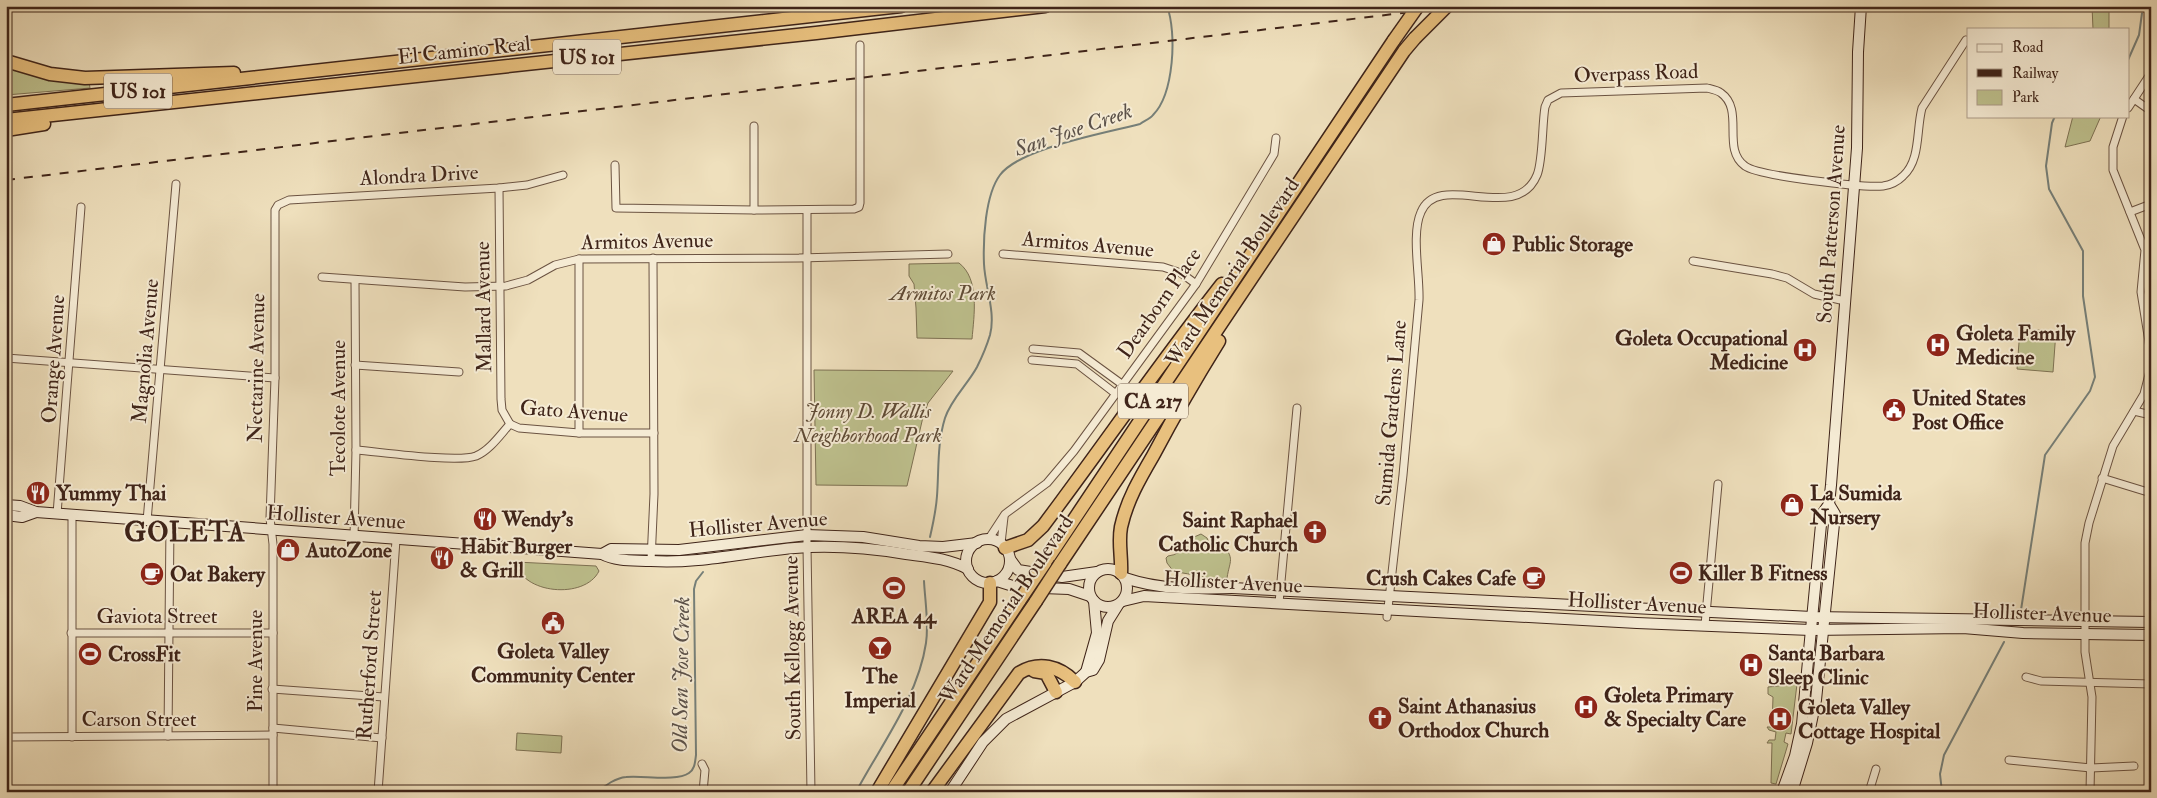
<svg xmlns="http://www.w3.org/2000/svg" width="2157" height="798" viewBox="0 0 2157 798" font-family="'IM FELL Double Pica',serif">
<rect width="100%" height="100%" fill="#efe0bd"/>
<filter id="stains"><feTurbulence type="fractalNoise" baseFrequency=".004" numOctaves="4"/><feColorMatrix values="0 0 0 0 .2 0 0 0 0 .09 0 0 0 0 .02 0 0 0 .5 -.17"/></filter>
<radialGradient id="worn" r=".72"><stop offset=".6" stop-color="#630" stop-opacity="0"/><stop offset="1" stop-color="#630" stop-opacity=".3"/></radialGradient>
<g fill="#bec18e" stroke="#7e7254">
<polygon points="2092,6 2109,6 2109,29 2093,29"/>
<polygon points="6,68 48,78 89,82 90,88 6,95"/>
<polygon points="2073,116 2101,116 2090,141 2065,147"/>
<path d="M959,263C980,279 974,316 972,339L917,338L916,308L914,284L909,276V264Z"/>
<polygon points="2020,329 2056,331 2053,372 2017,369"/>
<polygon points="814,370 953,371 928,403 923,417 907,486 816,485"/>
<path d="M1201,534L1207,538L1210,545L1222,543C1235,560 1230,559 1227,578C1210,581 1192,573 1174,572L1167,563L1166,558L1168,556C1186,554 1183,540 1201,534Z"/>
<path d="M516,562L596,566L599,571C585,600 521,594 516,562Z"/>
<polygon points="1797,684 1791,734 1786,733 1784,742 1788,744 1776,784 1771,783 1772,743 1767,743 1769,740 1775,740 1776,732 1769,730 1767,727 1772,727 1773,697 1768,694 1768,687"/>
<polygon points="517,733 562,736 561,753 516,750"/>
</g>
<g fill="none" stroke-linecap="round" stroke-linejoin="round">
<g stroke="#767f78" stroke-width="2">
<polyline points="2128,60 2139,35 2143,6"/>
<path d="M930,537C933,524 936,510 937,496C939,469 937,444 945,418C951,399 968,384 977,367C982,357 987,345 990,335C996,312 985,287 984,264C983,240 985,195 1000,175C1020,148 1106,133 1140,124C1144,121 1150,119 1153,115C1174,94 1177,33 1167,6"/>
<polyline points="2021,610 2045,455 2090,391 2095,377 2083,296 2083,251 2049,189 2046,166 2052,123 2055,116"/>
<path d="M598,792C605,785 616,778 626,777C642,775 676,782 689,773C695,769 695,762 696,755L694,589L696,581L703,572"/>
<path d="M856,792C881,745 918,697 926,643C929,623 925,601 924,581"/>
<polyline points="1942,792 1940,774 1944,755 2004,642"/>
</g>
<g stroke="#6b5342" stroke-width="9">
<g id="street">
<polyline points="2134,99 2151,111"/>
<polyline points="2128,108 2151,73"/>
<polyline points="754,126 754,210 854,209 859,207 860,203 860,45"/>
<polyline points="615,165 616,208 754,210"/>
<polyline points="499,188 501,399 502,410 510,424"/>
<polyline points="807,210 807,547 811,792"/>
<polyline points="2130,212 2151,204"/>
<polyline points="1003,254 1163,267 1181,273 1196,284"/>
<polyline points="579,259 579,433"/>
<polyline points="1693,261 1772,274 1787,278 1814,294 1845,301"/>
<polyline points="322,277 465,287 506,286 528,280 555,265 579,259 799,258 948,254"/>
<polyline points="1033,349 1079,353 1123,385"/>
<polyline points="6,358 275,378"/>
<polyline points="1032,360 1077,364 1116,394"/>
<polyline points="355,365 459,372"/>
<polyline points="2134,411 2151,415"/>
<polyline points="510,424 519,428 579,433 654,433"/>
<path d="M356,450C381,452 457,463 476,456C490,450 500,435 510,424"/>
<polyline points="2102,478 2151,493"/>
<polyline points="57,514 81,207"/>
<polyline points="147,521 176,184"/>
<polyline points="354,537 356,450 355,280"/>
<polyline points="988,540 1005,514 1047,483 1074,451 1196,284 1274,154 1276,138"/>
<polyline points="1001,543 1004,517"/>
<polyline points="651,561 654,494 653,258"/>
<polyline points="1279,603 1297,408"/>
<path d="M1387,617L1403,475L1419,300C1420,275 1411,234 1421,212C1439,169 1516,226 1537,175C1543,161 1542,124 1545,107L1548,100L1561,93L1707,88C1711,89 1717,90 1721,93C1745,110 1721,149 1745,166C1758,176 1864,188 1883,186C1890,185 1898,181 1903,176C1921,160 1916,130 1922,108L1966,40"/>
<polyline points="1705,625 1718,484"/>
<polyline points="71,633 273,633"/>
<polyline points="2026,677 2041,681 2151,684"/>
<polyline points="272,689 384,697"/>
<polyline points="273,728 382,738"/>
<polyline points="168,736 170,523"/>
<polyline points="6,737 273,735"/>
<polyline points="72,737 72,515"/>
<polyline points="2009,760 2091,768 2134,766"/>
<polyline points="702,764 705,770 703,792"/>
<polyline points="273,792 273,544 270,518 275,378 275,210 278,205 289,200 499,188 527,185 563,175"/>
<polyline points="378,792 396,540"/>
<polyline points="1869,792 1876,769"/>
<polyline points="2090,792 2092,697 2085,652 2085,543 2089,523 2113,446 2144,394 2151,367 2150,348 2141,292 2145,250 2113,170 2113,147 2123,116"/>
</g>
</g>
<g stroke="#3f2419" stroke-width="12">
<g id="secondary">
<path d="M6,505L20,506L36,512L602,554C617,562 635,560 651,561C700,564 746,552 795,548C832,545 869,548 906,554C928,557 947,558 968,569"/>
<polyline points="6,515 22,517 36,512"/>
<circle cx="988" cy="561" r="22"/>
<polyline points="602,554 611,549 679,550 807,535 863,537 919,546 943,547 977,543"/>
<polyline points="1010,559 1018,570 1062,577 1097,572"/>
<circle cx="1108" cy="588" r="19"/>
<path d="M1125,578C1160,590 1195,589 1232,588L1812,617L2151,622"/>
<polyline points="997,581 1016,587 1069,589 1090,596"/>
<polyline points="1123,601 1144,596 1637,623 1811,630 1963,628 2023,633 2151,635"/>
<polyline points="1086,672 1097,633 1094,601"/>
<polyline points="950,792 983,742 1006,719 1075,682 1086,672 1093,670 1099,660 1108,621 1118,605"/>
<polyline points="1782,792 1795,756 1802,724 1822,514 1829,504 1831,485 1857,148 1858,52 1861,6"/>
<polyline points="1792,792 1807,743 1816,700 1835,514 1829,504"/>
</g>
</g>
<g stroke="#3f2419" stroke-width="15">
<g id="highway">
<polyline points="6,61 50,74 85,78 234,73"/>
<polyline points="6,105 901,6"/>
<polyline points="6,120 816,33 1045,6"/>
<polyline points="6,130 44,124"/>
<path d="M1005,548L1028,540L1043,526C1103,446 1160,363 1222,284"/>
<polyline points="1045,563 1394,40"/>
<polyline points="1060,564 1404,51 1415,38"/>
<path d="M1121,573C1122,557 1118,543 1121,527C1127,500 1140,478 1154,454C1174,416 1196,378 1219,341"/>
<polyline points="1034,671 1046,673 1056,692"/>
<polyline points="877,792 990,602 990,583"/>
<polyline points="891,792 1020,600"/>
<polyline points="908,792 1036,601"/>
<path d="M932,792L1019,673C1039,661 1059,666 1075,682"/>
</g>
</g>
<use href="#street" stroke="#f5ebd4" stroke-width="7"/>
<use href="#secondary" stroke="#f5ebd4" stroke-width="10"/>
<use href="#highway" stroke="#e8c07e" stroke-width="12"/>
<polyline stroke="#3f2419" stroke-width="2" stroke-dasharray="9 9" stroke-linecap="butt" points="6,180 1461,6"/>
<g stroke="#3f2419" stroke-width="15" stroke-linecap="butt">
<g id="highway-bridge">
<polyline points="1415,38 1447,6"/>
<polyline points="1394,40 1418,6"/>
<polyline points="1020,600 1045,563"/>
<polyline points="1036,601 1060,564"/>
</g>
</g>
<use href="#highway-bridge" stroke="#e8c07e" stroke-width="12"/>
</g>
<defs>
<g id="shop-disc" transform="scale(1.25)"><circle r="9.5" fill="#8f2418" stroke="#f5ebd4"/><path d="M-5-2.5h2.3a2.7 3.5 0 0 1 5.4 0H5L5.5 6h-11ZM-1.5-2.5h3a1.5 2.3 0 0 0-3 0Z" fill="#fff"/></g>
<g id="hospital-disc" transform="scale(1.25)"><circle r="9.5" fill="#8f2418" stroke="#f5ebd4"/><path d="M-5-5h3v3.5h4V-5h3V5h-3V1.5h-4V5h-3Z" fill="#fff"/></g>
<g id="civic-disc" transform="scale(1.25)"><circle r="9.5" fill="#8f2418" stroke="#f5ebd4"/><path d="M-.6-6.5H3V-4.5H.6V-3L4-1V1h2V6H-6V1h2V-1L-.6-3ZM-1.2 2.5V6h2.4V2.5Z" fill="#fff"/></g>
<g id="restaurant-disc" transform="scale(1.25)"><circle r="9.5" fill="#8f2418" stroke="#f5ebd4"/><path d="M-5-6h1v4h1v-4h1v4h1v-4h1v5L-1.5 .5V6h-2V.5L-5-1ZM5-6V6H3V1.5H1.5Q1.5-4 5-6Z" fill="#fff"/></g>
<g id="church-disc" transform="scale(1.25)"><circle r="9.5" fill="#8f2418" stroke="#f5ebd4"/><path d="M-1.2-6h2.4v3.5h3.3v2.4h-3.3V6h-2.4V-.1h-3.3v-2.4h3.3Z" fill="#fff"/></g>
<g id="stadium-disc" transform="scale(1.25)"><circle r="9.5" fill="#8f2418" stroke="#f5ebd4"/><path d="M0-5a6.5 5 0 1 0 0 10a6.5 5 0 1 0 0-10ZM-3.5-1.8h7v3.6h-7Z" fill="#fff"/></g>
<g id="cafe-disc" transform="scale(1.25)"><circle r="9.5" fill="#8f2418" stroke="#f5ebd4"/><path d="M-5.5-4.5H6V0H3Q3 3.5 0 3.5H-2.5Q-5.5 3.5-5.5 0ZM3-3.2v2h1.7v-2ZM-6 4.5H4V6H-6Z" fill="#fff"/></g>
<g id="bar-disc" transform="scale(1.25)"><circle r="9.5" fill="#8f2418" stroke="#f5ebd4"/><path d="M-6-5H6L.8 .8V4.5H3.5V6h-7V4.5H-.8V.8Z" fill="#fff"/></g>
</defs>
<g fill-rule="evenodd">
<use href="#shop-disc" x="1494" y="244"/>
<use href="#hospital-disc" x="1938" y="345"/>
<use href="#hospital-disc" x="1805" y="350"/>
<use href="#civic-disc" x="1894" y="410"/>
<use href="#restaurant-disc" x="38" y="493"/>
<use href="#shop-disc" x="1792" y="505"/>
<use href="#restaurant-disc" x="485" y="519"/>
<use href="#church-disc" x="1315" y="532"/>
<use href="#shop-disc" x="288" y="550"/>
<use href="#restaurant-disc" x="442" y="558"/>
<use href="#stadium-disc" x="1681" y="573"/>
<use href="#cafe-disc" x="152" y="574"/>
<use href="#cafe-disc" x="1534" y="578"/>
<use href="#stadium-disc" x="894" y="588"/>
<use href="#civic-disc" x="553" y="623"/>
<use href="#bar-disc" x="880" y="648"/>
<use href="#stadium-disc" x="90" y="654"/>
<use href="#hospital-disc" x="1751" y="665"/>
<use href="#hospital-disc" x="1586" y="707"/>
<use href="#church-disc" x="1380" y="718"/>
<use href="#hospital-disc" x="1780" y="719"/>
</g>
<g text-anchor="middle" stroke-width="4" stroke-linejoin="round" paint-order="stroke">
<g fill="#f5ebd4" stroke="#766051" stroke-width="1">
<rect x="553" y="39.5" width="68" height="35" rx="4"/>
<rect x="104" y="73.5" width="68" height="35" rx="4"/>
<rect x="1118" y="383.5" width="70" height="35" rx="4"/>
</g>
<g font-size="20" font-weight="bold" fill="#3f2419">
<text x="587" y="64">US 101</text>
<text x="138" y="98">US 101</text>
<text x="1153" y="408">CA 217</text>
</g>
<g font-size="21" fill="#3f2419" stroke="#f5ebd4">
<text transform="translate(464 50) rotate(-6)" y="7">El Camino Real</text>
<text transform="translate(1636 73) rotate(-2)" y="7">Overpass Road</text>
<text transform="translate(419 175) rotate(-3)" y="7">Alondra Drive</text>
<text transform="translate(1831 224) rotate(-86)" y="7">South Patterson Avenue</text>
<text transform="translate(647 241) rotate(-1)" y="7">Armitos Avenue</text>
<text transform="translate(1088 244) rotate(5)" y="7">Armitos Avenue</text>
<text transform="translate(1232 272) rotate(-56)" y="7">Ward Memorial Boulevard</text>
<text transform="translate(1159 303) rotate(-55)" y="7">Dearborn Place</text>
<text transform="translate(483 307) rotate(-91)" y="7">Mallard Avenue</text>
<text transform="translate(145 351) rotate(-85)" y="7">Magnolia Avenue</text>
<text transform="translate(53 359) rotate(-86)" y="7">Orange Avenue</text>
<text transform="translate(256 368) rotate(-89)" y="7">Nectarine Avenue</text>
<text transform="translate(338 408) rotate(-90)" y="7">Tecolote Avenue</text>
<text transform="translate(574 411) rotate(4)" y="7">Gato Avenue</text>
<text transform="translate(1391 413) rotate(-85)" y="7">Sumida Gardens Lane</text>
<text transform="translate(336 517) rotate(4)" y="7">Hollister Avenue</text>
<text transform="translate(758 524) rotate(-5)" y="7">Hollister Avenue</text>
<text transform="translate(1233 582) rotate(3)" y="7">Hollister Avenue</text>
<text transform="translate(1637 603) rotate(3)" y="7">Hollister Avenue</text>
<text transform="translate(1006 609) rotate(-56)" y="7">Ward Memorial Boulevard</text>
<text transform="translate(2042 613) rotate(2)" y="7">Hollister Avenue</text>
<text x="157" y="623">Gaviota Street</text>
<text transform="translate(792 648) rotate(-91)" y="7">South Kellogg Avenue</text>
<text transform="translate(255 661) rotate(-90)" y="7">Pine Avenue</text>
<text transform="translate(369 665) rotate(-86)" y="7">Rutherford Street</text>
<text x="139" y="726">Carson Street</text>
</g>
<g font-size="21" font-weight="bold" fill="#3f2419" stroke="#f5ebd4" text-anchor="start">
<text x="1512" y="251">Public Storage</text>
<text x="1956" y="340">Goleta Family<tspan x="1956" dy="24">Medicine</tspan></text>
<text x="1788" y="345" text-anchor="end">Goleta Occupational<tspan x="1788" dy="24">Medicine</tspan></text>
<text x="1912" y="405">United States<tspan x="1912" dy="24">Post Office</tspan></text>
<text x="56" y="500">Yummy Thai</text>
<text x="1810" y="500">La Sumida<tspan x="1810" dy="24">Nursery</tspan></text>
<text x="502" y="526">Wendy's</text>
<text x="1298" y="527" text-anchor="end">Saint Raphael<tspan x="1298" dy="24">Catholic Church</tspan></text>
<text x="460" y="553">Habit Burger<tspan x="460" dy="24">&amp; Grill</tspan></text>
<text x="306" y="557">AutoZone</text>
<text x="1698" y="580">Killer B Fitness</text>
<text x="170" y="581">Oat Bakery</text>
<text x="1516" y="585" text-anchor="end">Crush Cakes Cafe</text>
<text x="894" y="623" text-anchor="middle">AREA 44</text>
<text x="553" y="658" text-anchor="middle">Goleta Valley<tspan x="553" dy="24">Community Center</tspan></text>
<text x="1768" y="660">Santa Barbara<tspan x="1768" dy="24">Sleep Clinic</tspan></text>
<text x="108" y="661">CrossFit</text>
<text x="880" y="683" text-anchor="middle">The<tspan x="880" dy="24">Imperial</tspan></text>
<text x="1604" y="702">Goleta Primary<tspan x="1604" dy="24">&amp; Specialty Care</tspan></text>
<text x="1398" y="713">Saint Athanasius<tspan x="1398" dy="24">Orthodox Church</tspan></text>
<text x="1798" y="714">Goleta Valley<tspan x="1798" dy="24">Cottage Hospital</tspan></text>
</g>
<g font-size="21" font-style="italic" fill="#5f4b36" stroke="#f5ebd4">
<text x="943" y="300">Armitos Park</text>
<text x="868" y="418">Jonny D. Wallis<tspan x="868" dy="24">Neighborhood Park</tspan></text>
</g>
<g font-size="22" font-style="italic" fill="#5b5149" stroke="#f5ebd4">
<text transform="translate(1073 129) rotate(-19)" y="8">San Jose Creek</text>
<text transform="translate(680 675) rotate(-89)" y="8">Old San Jose Creek</text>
</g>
<g font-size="26" font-weight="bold" letter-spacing="1" fill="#3f2419" stroke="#f5ebd4">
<text x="185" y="541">GOLETA</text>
</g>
</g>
<rect width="2157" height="798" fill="none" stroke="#efe0bd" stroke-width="25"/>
<rect x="8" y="8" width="2142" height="783" fill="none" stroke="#3f2419" stroke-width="2.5"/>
<rect x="12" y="12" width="2132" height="773" fill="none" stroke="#3f2419"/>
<rect x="1967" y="28" width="162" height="90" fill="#f5ebd4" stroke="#ac9b89"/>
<rect x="1977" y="44" width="25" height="8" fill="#f5ebd4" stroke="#ac9b89"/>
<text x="2012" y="52" font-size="15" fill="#3f2419">Road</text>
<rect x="1977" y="69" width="25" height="8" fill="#3f2419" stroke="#ac9b89"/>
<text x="2012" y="78" font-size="15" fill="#3f2419">Railway</text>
<rect x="1977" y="90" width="25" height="15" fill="#bec18e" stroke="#ac9b89"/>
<text x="2012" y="102" font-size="15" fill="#3f2419">Park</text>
<rect width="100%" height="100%" filter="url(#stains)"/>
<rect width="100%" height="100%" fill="url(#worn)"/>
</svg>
